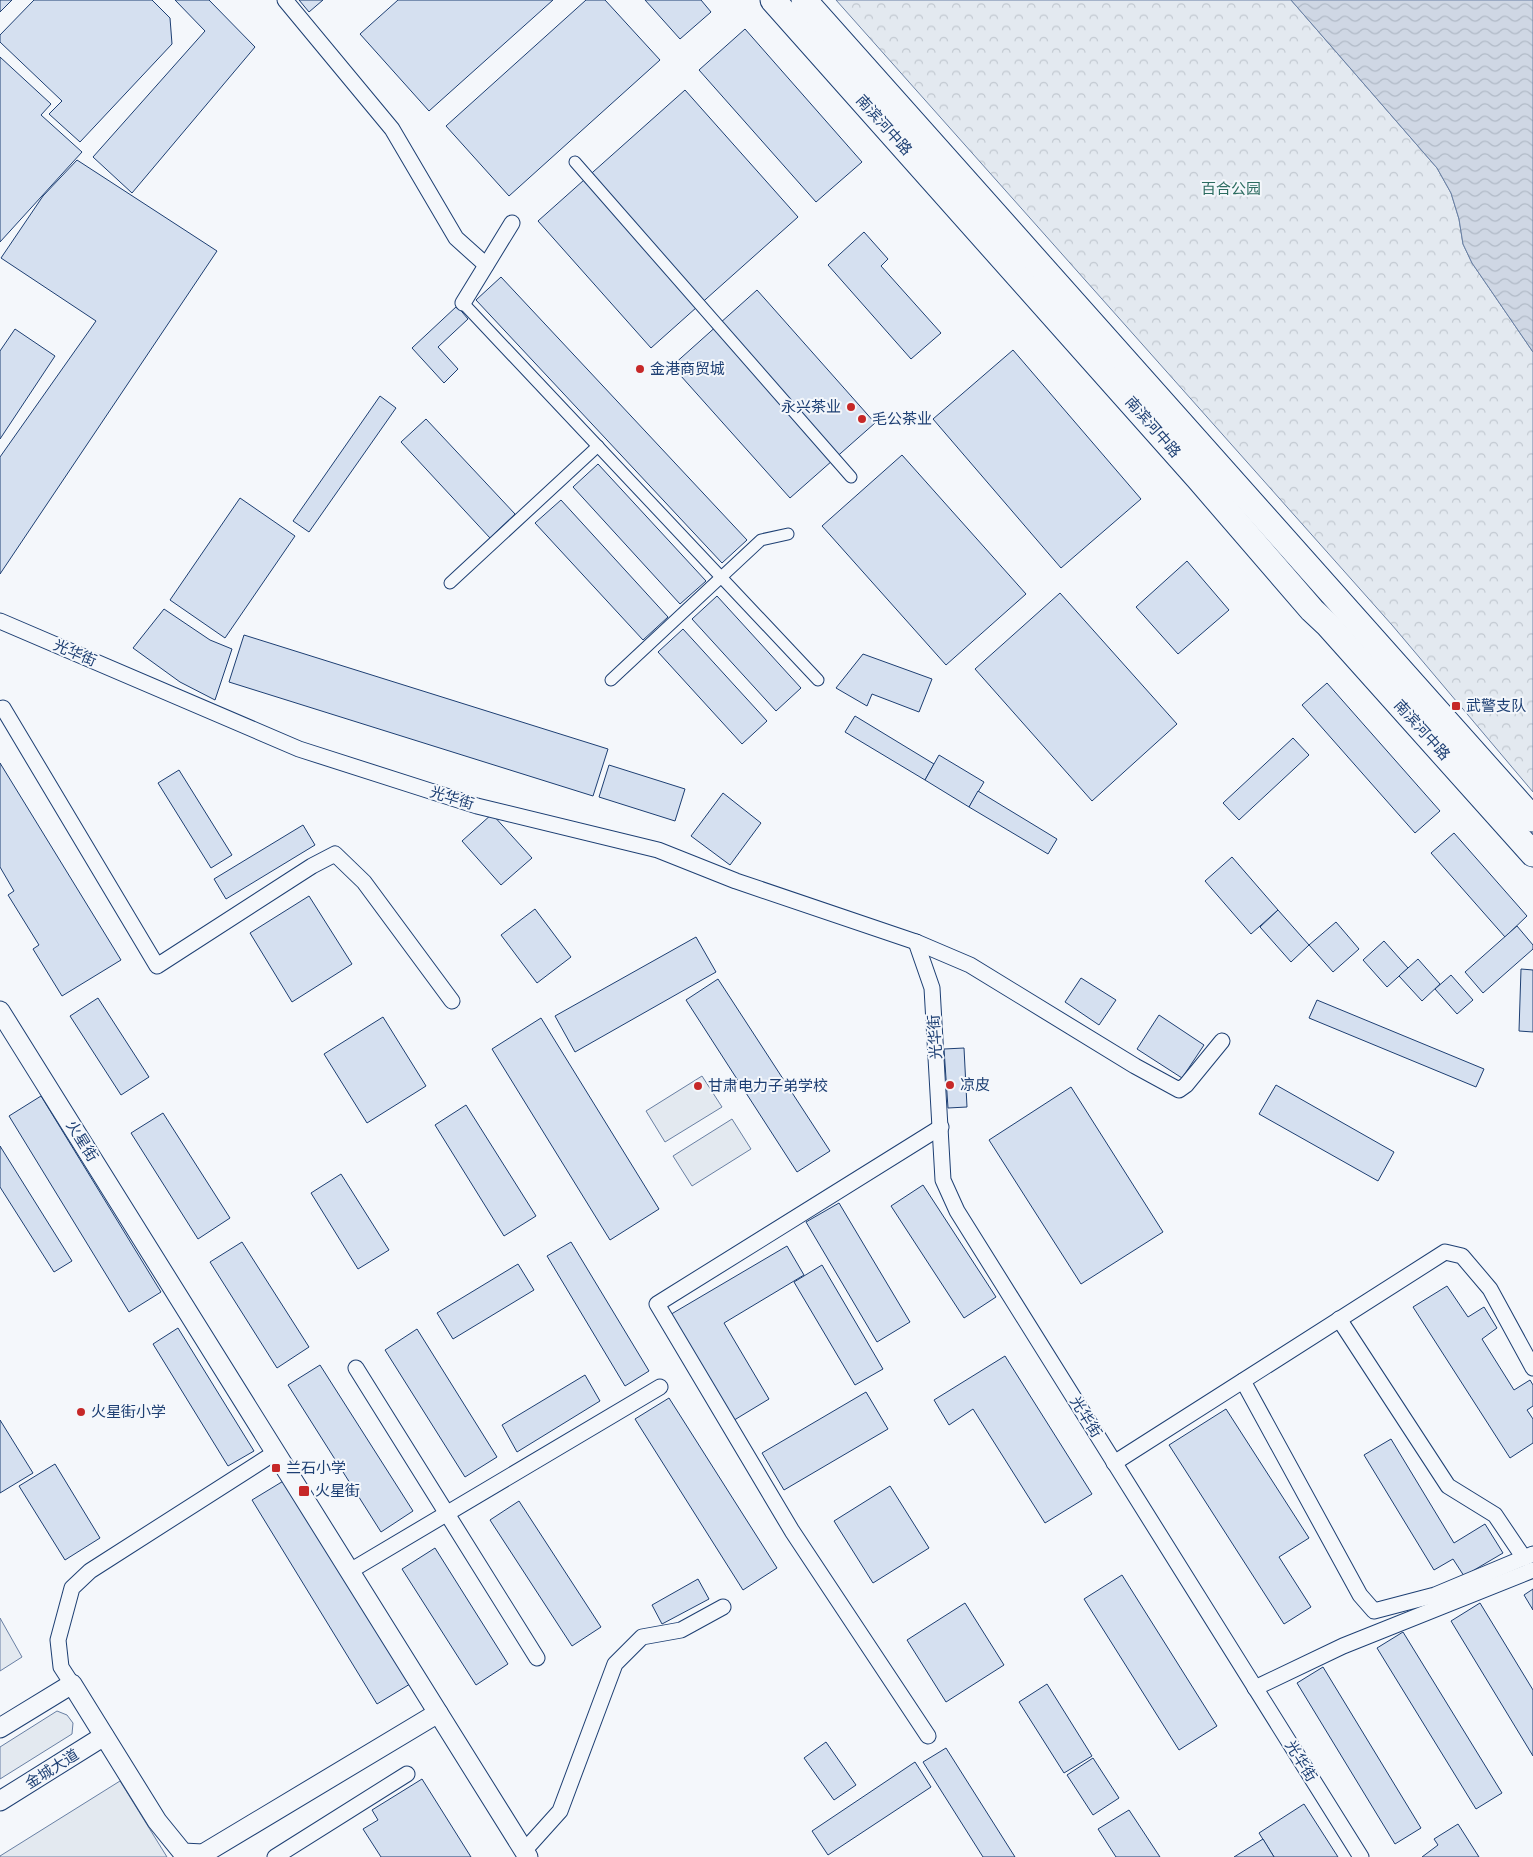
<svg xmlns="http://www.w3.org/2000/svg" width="1533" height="1857" viewBox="0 0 1533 1857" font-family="'PT Sans','Noto Sans SC',sans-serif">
<defs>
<pattern id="forest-crowns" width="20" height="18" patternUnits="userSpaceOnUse" patternTransform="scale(1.25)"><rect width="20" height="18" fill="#e3e9f0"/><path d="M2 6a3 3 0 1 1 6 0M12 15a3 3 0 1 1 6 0" fill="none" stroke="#c2c9d1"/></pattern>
<pattern id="water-waves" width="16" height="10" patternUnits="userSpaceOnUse" patternTransform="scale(1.25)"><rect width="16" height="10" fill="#cfd7e4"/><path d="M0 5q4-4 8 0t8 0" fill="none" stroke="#b1bac7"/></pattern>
</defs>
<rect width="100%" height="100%" fill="#f4f7fb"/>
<g fill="#e3e9f0" stroke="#687fa3">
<polygon points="702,1076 722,1107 665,1142 646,1111"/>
<polygon points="732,1119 751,1149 692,1186 673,1156"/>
<polygon points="0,1618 22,1657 0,1671"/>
<polygon points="57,1711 67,1715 73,1723 72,1734 0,1779 0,1747"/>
<polygon points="120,1781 167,1857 0,1857 0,1856"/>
</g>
<polygon fill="url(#forest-crowns)" stroke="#687fa3" points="836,0 1291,0 1437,168 1451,193 1459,219 1463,244 1472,263 1533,352 1533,792 1392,625"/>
<polygon fill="url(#water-waves)" stroke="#687fa3" points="1291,0 1533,0 1533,352 1472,263 1463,244 1459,219 1451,193 1437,168"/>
<g fill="#d5e0f0" stroke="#1d3f73">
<polygon points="0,0 12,0 0,12"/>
<polygon points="34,0 152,0 170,18 172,44 80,142 49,114 62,101 0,42 0,35"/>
<polygon points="175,0 209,0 255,47 132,193 93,157 205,31"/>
<polygon points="299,0 323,0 309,12"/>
<polygon points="398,0 553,0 429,111 360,34"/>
<polygon points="586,0 605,0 660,60 509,196 446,126"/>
<polygon points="645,0 701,0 711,12 680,39"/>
<polygon points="745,29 862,162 816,202 699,70"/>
<polygon points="0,57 51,104 41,115 82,152 0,242"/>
<polygon points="685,90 798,217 651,348 538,221"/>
<polygon points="77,160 217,251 0,574 0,457 96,321 1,258 43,196"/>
<polygon points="864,232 888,259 881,266 941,333 911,359 828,265"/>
<polygon points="501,277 747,540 722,563 476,300"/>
<polygon points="757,290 875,423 790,498 672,366"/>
<polygon points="457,306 468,319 438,347 458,369 444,383 412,348"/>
<polygon points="15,329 55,356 0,439 0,351"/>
<polygon points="1013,350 1141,499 1061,568 933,419"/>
<polygon points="380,396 396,408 309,532 293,521"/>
<polygon points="426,419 515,514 490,538 401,442"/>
<polygon points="902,455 1026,594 946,665 822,526"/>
<polygon points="598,464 706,581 680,604 573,487"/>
<polygon points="240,498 295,536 225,638 170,600"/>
<polygon points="561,500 668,617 643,640 535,523"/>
<polygon points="1187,561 1229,610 1178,654 1136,607"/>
<polygon points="1060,593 1177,724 1092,801 975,669"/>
<polygon points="717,596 801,688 776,711 692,619"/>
<polygon points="164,609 210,640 232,649 215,700 180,682 133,648"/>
<polygon points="683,629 767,721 742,744 658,652"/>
<polygon points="244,635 608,749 593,796 229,682"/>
<polygon points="863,654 932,679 919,712 872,694 867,706 836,688"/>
<polygon points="1327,683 1440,811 1415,833 1302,705"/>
<polygon points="855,716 934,764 925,780 845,732"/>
<polygon points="1293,738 1309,755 1239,820 1223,803"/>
<polygon points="939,755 984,782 969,807 925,780"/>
<polygon points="0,763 121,960 62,996 33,949 39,945 8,895 14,891 0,867"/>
<polygon points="609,765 685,789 675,821 599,797"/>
<polygon points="179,770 232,855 211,868 158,783"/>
<polygon points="978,791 1057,839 1048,854 969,807"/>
<polygon points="723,793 761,823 730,865 691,836"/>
<polygon points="492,814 532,858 501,885 462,841"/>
<polygon points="303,825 315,845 226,899 214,879"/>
<polygon points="1454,833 1527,916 1505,937 1431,853"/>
<polygon points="1232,857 1278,910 1251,934 1205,881"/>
<polygon points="309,896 352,964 292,1002 250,933"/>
<polygon points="535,909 571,957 537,983 501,935"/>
<polygon points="1278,910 1309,945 1291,962 1260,927"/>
<polygon points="1336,922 1359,949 1333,972 1309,945"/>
<polygon points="1517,926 1533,945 1533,949 1483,993 1465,972"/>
<polygon points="696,937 716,972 575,1052 555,1016"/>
<polygon points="1384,941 1408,968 1387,987 1363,960"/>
<polygon points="1418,959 1440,984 1422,1001 1399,976"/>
<polygon points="1521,969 1533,970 1533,1032 1519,1031"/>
<polygon points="1451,975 1473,1000 1457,1014 1435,989"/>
<polygon points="1081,978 1116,1000 1099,1025 1065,1002"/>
<polygon points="718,979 830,1151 797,1172 686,1000"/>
<polygon points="98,998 149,1077 121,1095 70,1016"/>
<polygon points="1317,1000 1484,1069 1476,1087 1309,1018"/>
<polygon points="1159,1015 1204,1045 1182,1078 1137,1049"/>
<polygon points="383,1017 426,1086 367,1123 324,1054"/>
<polygon points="541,1018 659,1209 610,1240 492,1049"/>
<polygon points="964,1048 967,1107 948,1108 944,1049"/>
<polygon points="1276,1085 1394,1152 1378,1181 1259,1114"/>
<polygon points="1071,1087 1163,1232 1081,1284 989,1140"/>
<polygon points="41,1096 161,1292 129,1312 9,1116"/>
<polygon points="466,1105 536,1216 504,1236 435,1125"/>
<polygon points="163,1113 230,1218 198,1239 131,1133"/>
<polygon points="0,1146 72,1261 54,1272 0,1187"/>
<polygon points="341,1174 389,1250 358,1269 311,1193"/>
<polygon points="923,1185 996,1297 964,1318 891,1206"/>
<polygon points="839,1203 910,1322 877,1342 806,1222"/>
<polygon points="242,1242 309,1347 277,1368 210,1262"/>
<polygon points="571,1242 649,1371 625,1386 547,1256"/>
<polygon points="787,1246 804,1275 724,1323 769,1399 731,1422 668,1316"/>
<polygon points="518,1264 534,1290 453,1339 437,1313"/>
<polygon points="822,1265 883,1369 855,1385 794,1282"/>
<polygon points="1447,1286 1468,1317 1484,1307 1497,1328 1482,1339 1514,1390 1530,1380 1533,1385 1533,1406 1527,1410 1533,1419 1533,1443 1510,1458 1413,1307"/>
<polygon points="178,1328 254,1451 228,1466 153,1344"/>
<polygon points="417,1329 497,1457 465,1477 385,1350"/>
<polygon points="1005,1356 1092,1494 1045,1523 973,1409 949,1425 934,1400"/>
<polygon points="320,1365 413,1511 381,1532 288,1385"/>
<polygon points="585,1375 600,1401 517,1452 502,1425"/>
<polygon points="866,1392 888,1429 784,1490 762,1453"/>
<polygon points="669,1398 777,1568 743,1590 635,1419"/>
<polygon points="1226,1409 1309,1538 1279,1557 1311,1607 1284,1624 1169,1445"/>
<polygon points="0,1420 33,1473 0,1493"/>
<polygon points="1391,1439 1454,1543 1485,1524 1503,1553 1464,1576 1453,1559 1434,1570 1364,1455"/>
<polygon points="55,1464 100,1538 65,1560 19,1486"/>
<polygon points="285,1480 410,1684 377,1704 252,1500"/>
<polygon points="890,1486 929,1548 873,1583 834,1521"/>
<polygon points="519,1501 601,1627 572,1646 490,1520"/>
<polygon points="435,1548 508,1664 476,1685 402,1569"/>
<polygon points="1122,1575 1217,1726 1179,1750 1084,1599"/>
<polygon points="698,1579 709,1599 662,1624 652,1605"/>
<polygon points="1533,1589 1533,1610 1524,1595"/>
<polygon points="965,1603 1004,1665 946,1702 907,1640"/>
<polygon points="1480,1603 1533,1690 1533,1756 1451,1621"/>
<polygon points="1403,1632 1502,1793 1476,1809 1377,1648"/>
<polygon points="1323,1667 1421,1828 1395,1844 1297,1683"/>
<polygon points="1047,1684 1092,1756 1064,1773 1019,1702"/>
<polygon points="826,1742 856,1785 834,1800 804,1758"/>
<polygon points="946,1748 1015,1857 983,1857 923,1762"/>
<polygon points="1093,1758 1119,1798 1093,1815 1067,1775"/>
<polygon points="915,1762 931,1787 828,1855 812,1831"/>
<polygon points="422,1779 471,1857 381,1857 363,1829 378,1820 372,1810"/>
<polygon points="1304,1804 1338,1857 1274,1857 1259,1833"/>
<polygon points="1129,1810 1160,1857 1116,1857 1098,1829"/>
<polygon points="1458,1824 1479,1857 1422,1857 1438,1845 1434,1839"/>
<polygon points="1263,1839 1274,1857 1234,1857"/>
</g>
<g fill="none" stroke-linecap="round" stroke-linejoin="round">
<g stroke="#1d3f73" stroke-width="13">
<g id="pedestrian">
<polyline points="575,162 851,477"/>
<polyline points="463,303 818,680"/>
<polyline points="450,583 598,446"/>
<polyline points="611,680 761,540 788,534"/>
</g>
</g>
<g stroke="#1d3f73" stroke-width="17">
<g id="minor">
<polyline points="285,0 392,129 456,238 486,265"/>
<polyline points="463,303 512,223"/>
<polyline points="0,621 299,749 477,806 658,850 736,881 916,942 970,965 1135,1066 1179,1090 1186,1085 1222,1041"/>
<polyline points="0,710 3,708 157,966 312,866 335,854 364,882 452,1001"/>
<polyline points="916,942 932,988 943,1180 957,1211 1361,1857"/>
<polyline points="1339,1319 1448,1486 1495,1515 1524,1558"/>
<polyline points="356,1368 537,1658"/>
<polyline points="1243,1381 1360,1595 1374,1611 1435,1595 1533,1554"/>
<polyline points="1114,1463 1445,1252 1462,1256 1490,1289 1533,1368"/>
<polyline points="350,1571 660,1387"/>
<polyline points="72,1684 61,1667 58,1640 72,1588 90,1571 276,1452"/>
<polyline points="1255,1688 1343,1646 1533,1570"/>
<polyline points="928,1736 792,1531 657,1304 941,1127"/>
<polyline points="524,1851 560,1811 615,1664 642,1637 681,1630 723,1607"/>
<polyline points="275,1857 407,1774"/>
</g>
</g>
<g stroke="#1d3f73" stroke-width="21">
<g id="tertiary">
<polyline points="0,1011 528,1857"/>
<polyline points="0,1728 72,1684 157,1821 183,1853 203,1854 438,1713"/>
<polyline points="0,1801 104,1736"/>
</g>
</g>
<g stroke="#1d3f73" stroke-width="27">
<g id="trunk">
<polyline points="773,0 1199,479 1312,610 1328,625 1533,854"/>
<polyline points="804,0 1533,819"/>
</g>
</g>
<use href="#pedestrian" stroke="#f4f7fb" stroke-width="11"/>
<use href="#minor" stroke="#f4f7fb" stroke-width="15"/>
<use href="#tertiary" stroke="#f4f7fb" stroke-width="19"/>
<use href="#trunk" stroke="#f4f7fb" stroke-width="25"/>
</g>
<g fill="#c62828" stroke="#f4f7fb" stroke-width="2">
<circle cx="640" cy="369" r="5"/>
<circle cx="851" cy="407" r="5"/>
<circle cx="862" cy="419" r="5"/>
<rect x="1451" y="701" width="10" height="10" rx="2.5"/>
<circle cx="950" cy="1085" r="5"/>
<circle cx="698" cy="1086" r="5"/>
<circle cx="81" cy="1412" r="5"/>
<rect x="271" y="1463" width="10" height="10" rx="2.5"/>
<rect x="298" y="1485" width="12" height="12" rx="2.5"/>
</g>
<g text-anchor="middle" stroke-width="4" stroke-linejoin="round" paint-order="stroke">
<g font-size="15" fill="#1d3f73" stroke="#f4f7fb">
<text transform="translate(884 125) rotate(48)" y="5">南滨河中路</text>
<text transform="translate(1153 427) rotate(49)" y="5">南滨河中路</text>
<text transform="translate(75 653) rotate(23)" y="5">光华街</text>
<text transform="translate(1422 730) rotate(48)" y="5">南滨河中路</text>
<text transform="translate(452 798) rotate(17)" y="5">光华街</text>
<text transform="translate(935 1037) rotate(-94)" y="5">光华街</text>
<text transform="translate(82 1141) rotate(58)" y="5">火星街</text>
<text transform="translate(1086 1417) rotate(58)" y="5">光华街</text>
<text transform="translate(1301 1761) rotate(58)" y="5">光华街</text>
<text transform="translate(52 1769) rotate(-32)" y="5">金城大道</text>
</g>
<g font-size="15" fill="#2c6c60" stroke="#f4f7fb">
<text x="1231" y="194">百合公园</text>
</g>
<g font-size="15" fill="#1d3f73" stroke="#f4f7fb" text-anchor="start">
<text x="650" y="374">金港商贸城</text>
<text x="841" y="412" text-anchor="end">永兴茶业</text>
<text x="872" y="424">毛公茶业</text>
<text x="1466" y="711">武警支队</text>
<text x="960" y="1090">凉皮</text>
<text x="708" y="1091">甘肃电力子弟学校</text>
<text x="91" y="1417">火星街小学</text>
<text x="286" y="1473">兰石小学</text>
<text x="315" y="1496">火星街</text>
</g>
</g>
</svg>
